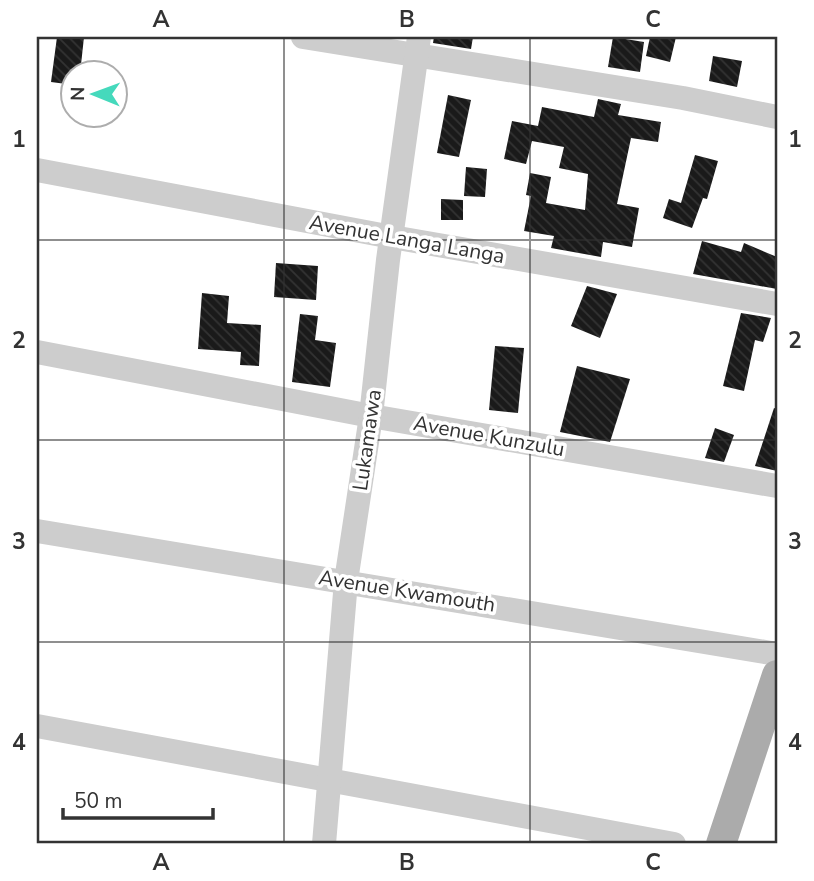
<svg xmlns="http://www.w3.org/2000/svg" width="814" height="881" viewBox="0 0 814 881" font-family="'Nunito Sans',sans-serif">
<defs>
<pattern id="building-back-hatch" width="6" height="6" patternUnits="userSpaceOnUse" patternTransform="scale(1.75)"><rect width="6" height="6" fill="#1a1a1a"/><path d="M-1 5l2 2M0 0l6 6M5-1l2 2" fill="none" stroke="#333"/></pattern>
</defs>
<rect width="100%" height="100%" fill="#fff"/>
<g fill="url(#building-back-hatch)">
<polygon points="57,37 84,37 80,74 74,74 74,85 51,82"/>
<polygon points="434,37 473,37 471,49 433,43"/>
<polygon points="613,37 644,42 640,72 608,67"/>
<polygon points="650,37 676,37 670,62 646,56"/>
<polygon points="713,56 742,61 737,87 709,81"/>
<polygon points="448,95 471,100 459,157 437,153"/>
<polygon points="598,99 621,104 618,115 661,122 658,142 631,138 617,204 639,208 632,247 603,242 601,257 551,248 554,236 524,231 531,196 526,195 530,173 551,177 546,203 585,210 588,174 559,168 564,147 532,141 526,164 504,159 512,121 538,126 542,107 594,117"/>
<polygon points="695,155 718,161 707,199 703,198 692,228 663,218 669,199 681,203"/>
<polygon points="466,167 487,169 485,197 464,196"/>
<polygon points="441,199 463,200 463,220 441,220"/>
<polygon points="702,241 741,252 744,243 777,257 777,289 693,274"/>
<polygon points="276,263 318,266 316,300 274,297"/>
<polygon points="587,286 617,294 600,338 571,326"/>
<polygon points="202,293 229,296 227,323 261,325 259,366 240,365 241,352 198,349"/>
<polygon points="741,313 771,318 763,342 755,340 744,391 723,386"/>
<polygon points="300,314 318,316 315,340 336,343 330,387 292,382"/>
<polygon points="495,346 524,348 518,413 489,410"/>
<polygon points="577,366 630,379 610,442 560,432"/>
<polygon points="774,408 777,409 777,471 755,466"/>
<polygon points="715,428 734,435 724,462 705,458"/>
</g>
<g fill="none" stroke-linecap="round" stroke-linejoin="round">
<g stroke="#cdcdcd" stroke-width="24">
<polyline points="303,37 683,98 777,117"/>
<polyline points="37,170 392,237 777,304"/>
<polyline points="37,352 371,416 777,486"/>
<polyline points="37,531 777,654"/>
<polyline points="37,726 674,844"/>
<polyline points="324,844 346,581 371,416 388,260 419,37"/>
</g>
<polyline stroke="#ababab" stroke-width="30" points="721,844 777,675"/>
</g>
<path fill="none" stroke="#333" stroke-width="2" stroke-opacity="0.55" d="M284,37V844M530,37V844M37,240H777M37,440H777M37,642H777"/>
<g text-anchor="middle" stroke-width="7" stroke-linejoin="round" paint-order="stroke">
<g font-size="21" fill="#333" stroke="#fff">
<text transform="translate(407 239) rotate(10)" y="7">Avenue Langa Langa</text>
<text transform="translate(489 436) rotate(10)" y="7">Avenue Kunzulu</text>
<text transform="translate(367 440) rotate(-82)" y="7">Lukamawa</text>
<text transform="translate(407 591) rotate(9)" y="7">Avenue Kwamouth</text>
</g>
</g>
<rect width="814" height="881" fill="none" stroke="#ffffff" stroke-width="77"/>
<g transform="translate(94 94) rotate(271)"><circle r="33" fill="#ffffff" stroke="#adadad" stroke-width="2"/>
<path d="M0-5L12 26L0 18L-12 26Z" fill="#45d9bc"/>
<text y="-10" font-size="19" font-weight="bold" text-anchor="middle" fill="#333333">N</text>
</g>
<path d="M63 808v10h150v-10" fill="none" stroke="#333333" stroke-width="3.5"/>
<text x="74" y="808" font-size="21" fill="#333333" stroke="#ffffff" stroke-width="5" paint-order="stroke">50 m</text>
<rect x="38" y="38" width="738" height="804" fill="none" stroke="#333" stroke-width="2.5"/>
<g font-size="23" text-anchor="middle" font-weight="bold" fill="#333">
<text x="161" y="27">A</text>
<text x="407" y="27">B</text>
<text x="653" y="27">C</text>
<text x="19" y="147">1</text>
<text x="795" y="147">1</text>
<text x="19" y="348">2</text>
<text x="795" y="348">2</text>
<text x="19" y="549">3</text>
<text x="795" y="549">3</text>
<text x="19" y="750">4</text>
<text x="795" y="750">4</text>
<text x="161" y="870">A</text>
<text x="407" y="870">B</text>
<text x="653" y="870">C</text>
</g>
</svg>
